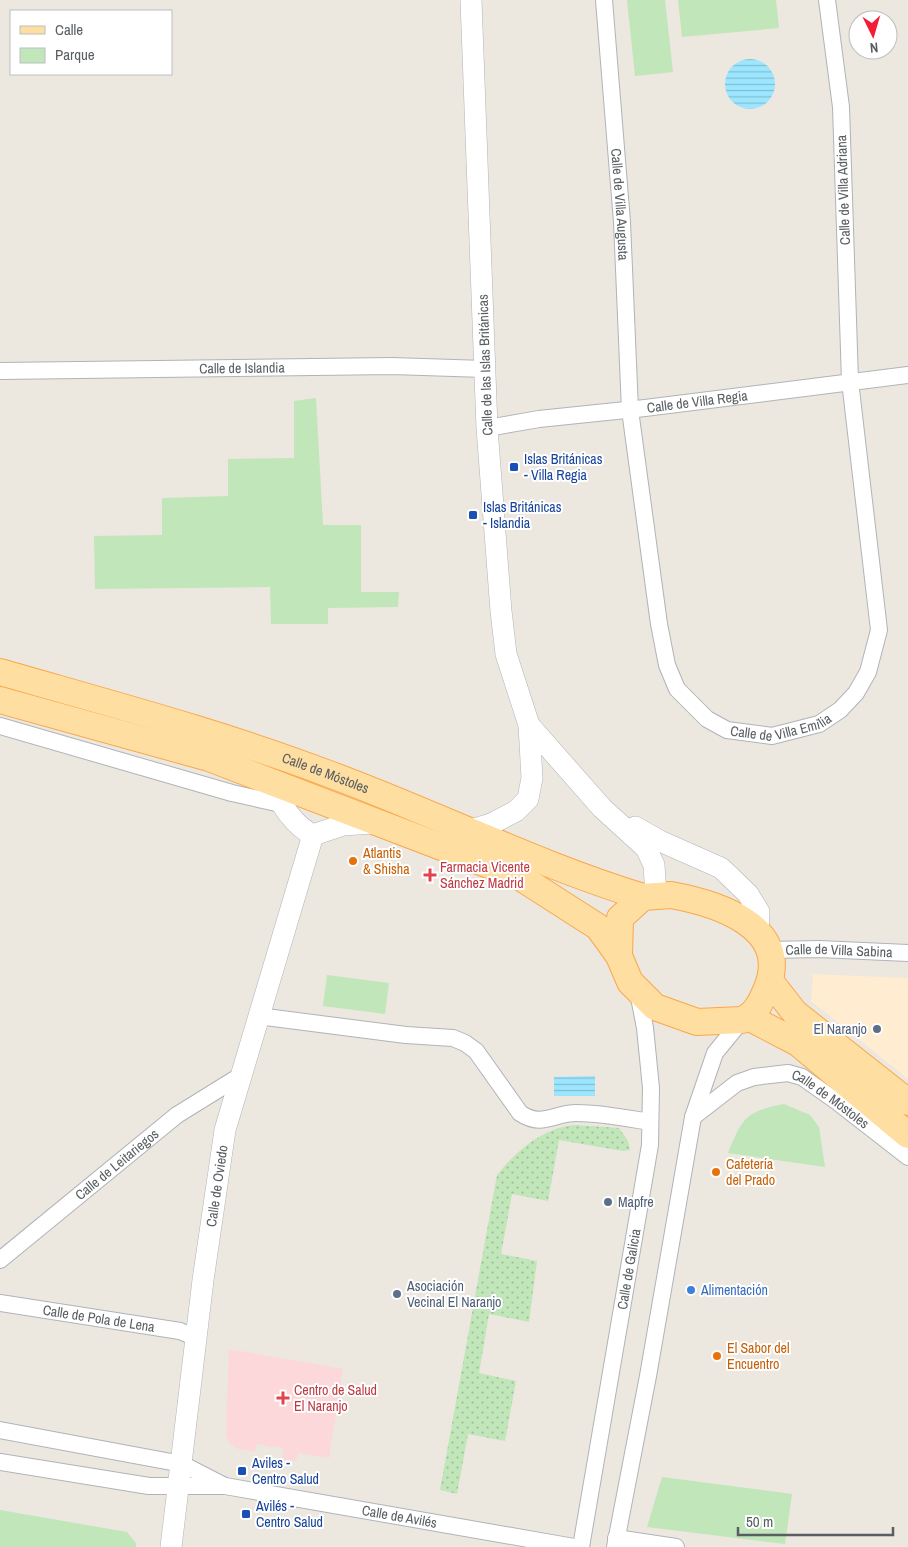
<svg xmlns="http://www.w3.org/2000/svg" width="908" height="1547" viewBox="0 0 908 1547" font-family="'Archivo Narrow',sans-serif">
<defs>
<pattern id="garden-dots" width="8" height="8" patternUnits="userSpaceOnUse" patternTransform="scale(1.25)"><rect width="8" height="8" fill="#c1e6b9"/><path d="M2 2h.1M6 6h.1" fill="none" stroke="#a0be9a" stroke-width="1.8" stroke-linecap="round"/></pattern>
<pattern id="water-rules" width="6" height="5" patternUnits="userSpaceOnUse" patternTransform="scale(1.25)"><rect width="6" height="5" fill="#9ce7ff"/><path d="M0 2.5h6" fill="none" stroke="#82bed2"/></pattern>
</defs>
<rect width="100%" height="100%" fill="#ece7df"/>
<polygon fill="#ffecd1" points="811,974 908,978 908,1079 811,1001 813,977"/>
<polygon fill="#fcd8db" points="229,1349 343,1369 329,1458 298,1453 296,1461 282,1459 284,1449 275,1446 272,1447 256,1444 255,1452 235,1448 228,1441 226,1434"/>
<g fill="#c1e6b9">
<polygon points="627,0 665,0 673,72 635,76"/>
<polygon points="678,0 776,0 779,28 682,37"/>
<polygon points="316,398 323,525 361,525 361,592 399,592 398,607 328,608 328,624 271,624 270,587 95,589 94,536 162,535 162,498 228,496 228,459 294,458 294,401"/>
<polygon points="327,975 389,983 385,1014 323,1006"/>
<path d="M784,1104L810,1115L819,1127L825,1167L728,1153C742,1118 746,1111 784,1104Z"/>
<polygon points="662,1477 792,1494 785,1544 647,1527"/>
<polygon points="0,1510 127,1532 136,1543 136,1547 0,1547"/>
</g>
<path fill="url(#garden-dots)" d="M576,1125L619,1128L628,1141L630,1150L623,1151L559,1140L548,1201L512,1194L501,1254L537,1261L529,1322L489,1314L479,1373L516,1381L505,1441L468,1434L457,1494L440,1490L497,1175C517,1150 544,1127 576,1125Z"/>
<g fill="url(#water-rules)">
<circle cx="750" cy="84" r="25"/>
<polygon points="595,1076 595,1096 554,1096 554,1077"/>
</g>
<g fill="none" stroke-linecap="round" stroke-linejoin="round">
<g stroke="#b0b4b8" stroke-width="18">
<g id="minor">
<path id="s1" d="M604,0L622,222L630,410L659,624L667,665L677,689L707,719L727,730L772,736L819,724L840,710L856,693L868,672L879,630L850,381L841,107L827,0"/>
<path id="s2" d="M0,371L392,366L485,369"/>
<path id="s3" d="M487,428L539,419L645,408L908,375"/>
<polyline points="0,726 232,793 281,804"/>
<path id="s4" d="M769,950L819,949L908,953"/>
<path d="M258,1016L406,1035L453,1038L465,1043L476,1051L520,1113C542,1128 554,1113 576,1113C601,1113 626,1118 650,1122"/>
<path id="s5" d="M693,1117L737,1083L754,1077L788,1073L802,1077L836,1101L908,1157"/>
<path id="s6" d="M0,1260L177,1115L240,1076"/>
<path id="s7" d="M0,1303L180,1331L196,1338"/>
<polyline points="0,1430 182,1464 223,1485"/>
<path id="s8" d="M0,1462L149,1486H225L574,1547"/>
<polyline points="616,1538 676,1547"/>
<path id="s9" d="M581,1547L650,1145L651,1088L645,1028L638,992"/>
<polyline points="615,1547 648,1376 693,1117 715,1053 742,1020"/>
</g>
</g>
<g stroke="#b0b4b8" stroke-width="22">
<g id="tertiary">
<polyline points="529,725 602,808 646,848 654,865 656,896"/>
<path d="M268,780C280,801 291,824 313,835L343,825L373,823"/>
<polyline points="635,827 660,841 721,868 748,894 759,912 758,933"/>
<polyline points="467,831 491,824 516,811 528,799 532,778 529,725 506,654 501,611 487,428 471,0"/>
<path id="s10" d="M171,1547L203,1280L225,1130L313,835"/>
</g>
</g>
<g stroke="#faa74a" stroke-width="28">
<g id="primary">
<path id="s11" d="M0,672C111,704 221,733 329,774C435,813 535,864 643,897"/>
<polyline points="0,700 209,758 520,877 598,927 619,956"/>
<path d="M671,895C715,903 792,926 767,988C761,1002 756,1014 742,1020L697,1022L655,1007L630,982L619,956L620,918L643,897Z"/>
<polyline points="770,981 795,1013 908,1102"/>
<polyline points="748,1017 798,1043 908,1135"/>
</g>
</g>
<use href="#minor" stroke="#fff" stroke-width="16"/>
<use href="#tertiary" stroke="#fff" stroke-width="21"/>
<use href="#primary" stroke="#ffdea1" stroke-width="26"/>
</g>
<g fill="#1a4fb4" stroke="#fff" stroke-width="2">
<rect x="509" y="462" width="10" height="10" rx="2.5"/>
<rect x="468" y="510" width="10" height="10" rx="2.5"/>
<rect x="237" y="1466" width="10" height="10" rx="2.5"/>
<rect x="241" y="1509" width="10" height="10" rx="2.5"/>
</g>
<g fill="#e8710a" stroke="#fff" stroke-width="2">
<circle cx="353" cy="861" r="5"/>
<circle cx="716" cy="1172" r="5"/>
<circle cx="717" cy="1356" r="5"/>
</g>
<g fill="#e0444e" stroke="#fff" stroke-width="2">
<path d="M427.5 867.5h5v5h5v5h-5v5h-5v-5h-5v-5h5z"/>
<path d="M280.5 1390.5h5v5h5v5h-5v5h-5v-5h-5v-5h5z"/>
</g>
<g fill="#5c6f8a" stroke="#fff" stroke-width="2">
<circle cx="877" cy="1029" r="5"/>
<circle cx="608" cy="1202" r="5"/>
<circle cx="397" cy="1294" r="5"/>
</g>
<circle fill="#3f7fe0" stroke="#fff" stroke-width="2" cx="691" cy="1290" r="5"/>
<g text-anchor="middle" stroke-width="4" stroke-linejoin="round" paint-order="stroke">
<g font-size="14" fill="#585e61" stroke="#fff">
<text transform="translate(843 190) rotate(-92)" y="5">Calle de Villa Adriana</text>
<text dy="5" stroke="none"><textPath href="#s1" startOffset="205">Calle de Villa Augusta</textPath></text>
<text transform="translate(485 365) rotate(-92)" y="5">Calle de las Islas Británicas</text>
<text dy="5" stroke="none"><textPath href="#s2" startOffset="242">Calle de Islandia</textPath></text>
<text dy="5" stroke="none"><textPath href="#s3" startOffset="212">Calle de Villa Regia</textPath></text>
<text dy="5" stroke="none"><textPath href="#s1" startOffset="815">Calle de Villa Emilia</textPath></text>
<text dy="5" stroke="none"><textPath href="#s11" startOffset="341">Calle de Móstoles</textPath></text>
<text dy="5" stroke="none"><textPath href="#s4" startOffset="70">Calle de Villa Sabina</textPath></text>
<text dy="5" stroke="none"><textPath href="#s5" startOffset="158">Calle de Móstoles</textPath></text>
<text dy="5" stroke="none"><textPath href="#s6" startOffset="151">Calle de Leitariegos</textPath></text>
<text dy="5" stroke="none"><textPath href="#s10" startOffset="364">Calle de Oviedo</textPath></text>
<text dy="5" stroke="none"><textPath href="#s9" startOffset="282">Calle de Galicia</textPath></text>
<text dy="5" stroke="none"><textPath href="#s7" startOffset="100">Calle de Pola de Lena</textPath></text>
<text dy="5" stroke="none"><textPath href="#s8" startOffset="404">Calle de Avilés</textPath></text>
</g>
<g font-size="14" fill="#164399" stroke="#fff" text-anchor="start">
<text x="524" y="464">Islas Británicas<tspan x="524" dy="16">- Villa Regia</tspan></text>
<text x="483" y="512">Islas Británicas<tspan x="483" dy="16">- Islandia</tspan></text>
<text x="252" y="1468">Aviles -<tspan x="252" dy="16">Centro Salud</tspan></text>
<text x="256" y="1511">Avilés -<tspan x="256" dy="16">Centro Salud</tspan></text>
</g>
<g font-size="14" fill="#c56008" stroke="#fff" text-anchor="start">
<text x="363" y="858">Atlantis<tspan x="363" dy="16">&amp; Shisha</tspan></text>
<text x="726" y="1169">Cafetería<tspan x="726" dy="16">del Prado</tspan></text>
<text x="727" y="1353">El Sabor del<tspan x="727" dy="16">Encuentro</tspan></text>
</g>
<g font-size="14" fill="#be3a42" stroke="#fff" text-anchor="start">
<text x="440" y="872">Farmacia Vicente<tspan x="440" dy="16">Sánchez Madrid</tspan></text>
<text x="294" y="1395">Centro de Salud<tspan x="294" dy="16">El Naranjo</tspan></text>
</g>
<g font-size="14" fill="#4e5e75" stroke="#fff" text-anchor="start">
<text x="867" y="1034" text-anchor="end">El Naranjo</text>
<text x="618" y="1207">Mapfre</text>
<text x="407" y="1291">Asociación<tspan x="407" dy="16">Vecinal El Naranjo</tspan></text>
</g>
<g font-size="14" fill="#366cbe" stroke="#fff" text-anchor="start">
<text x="701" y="1295">Alimentación</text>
</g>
</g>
<rect x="10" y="10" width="162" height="65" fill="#ffffff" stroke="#bcbfc0"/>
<rect x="20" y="26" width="25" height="8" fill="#ffdea1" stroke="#bcbfc0"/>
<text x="55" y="35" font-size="15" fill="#585e61">Calle</text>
<rect x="20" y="48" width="25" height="15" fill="#c1e6b9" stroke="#bcbfc0"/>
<text x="55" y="60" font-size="15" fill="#585e61">Parque</text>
<g transform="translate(873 35) rotate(175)"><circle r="24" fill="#ffffff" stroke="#bcbfc0"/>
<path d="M0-4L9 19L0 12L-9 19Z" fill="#f31d35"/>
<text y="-8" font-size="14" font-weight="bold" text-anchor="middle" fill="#585e61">N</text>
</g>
<path d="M738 1527v8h155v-8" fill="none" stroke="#585e61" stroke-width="2.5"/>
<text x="746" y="1527" font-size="15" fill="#585e61" stroke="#ffffff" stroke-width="4" paint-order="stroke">50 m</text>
</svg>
